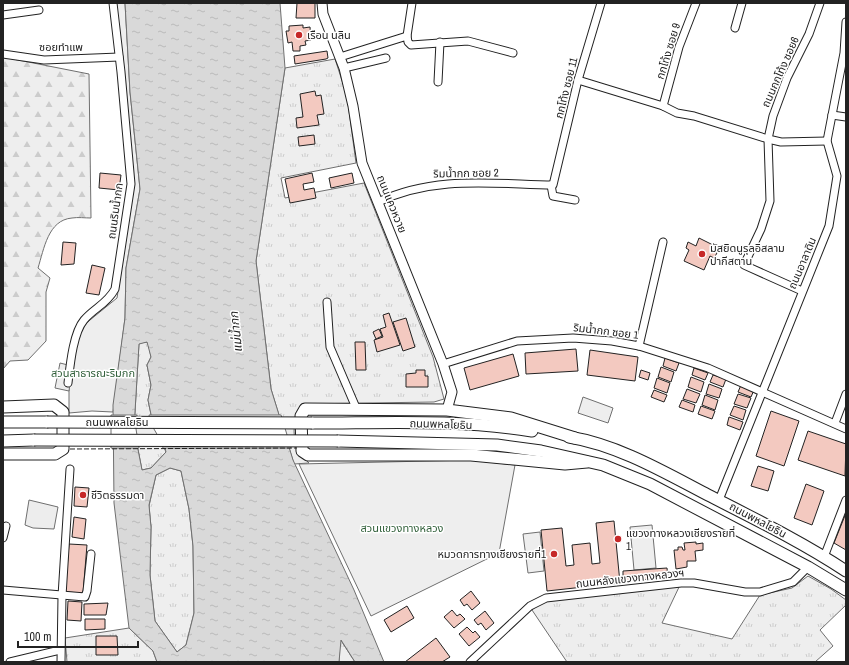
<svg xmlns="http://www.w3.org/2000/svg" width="849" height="665" viewBox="0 0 849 665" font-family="'Archivo Narrow','Noto Sans Thai',sans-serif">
<defs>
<pattern id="grass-tufts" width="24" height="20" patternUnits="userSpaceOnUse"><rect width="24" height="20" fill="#eee"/><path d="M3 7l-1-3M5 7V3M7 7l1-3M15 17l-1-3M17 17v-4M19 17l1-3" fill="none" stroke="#ccc"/></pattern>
<pattern id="forest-firs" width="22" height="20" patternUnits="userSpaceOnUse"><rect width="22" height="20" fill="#eee"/><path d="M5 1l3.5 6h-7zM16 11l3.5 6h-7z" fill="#ccc"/></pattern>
<pattern id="water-ripples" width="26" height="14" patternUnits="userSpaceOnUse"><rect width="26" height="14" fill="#d9d9d9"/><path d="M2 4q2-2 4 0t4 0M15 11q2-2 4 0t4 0" fill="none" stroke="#bababa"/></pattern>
</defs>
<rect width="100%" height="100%" fill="#fff"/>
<g fill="url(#grass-tufts)" stroke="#6f6f6f">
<path d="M335,59L347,96L356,163L281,178L285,198L364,183L433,357L444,399L434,402L302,404C290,424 291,447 309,463L294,464L271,389L256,261L285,68Z"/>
<polygon points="148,342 151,357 147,365 151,385 148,400 153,424 166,452 151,468 142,470 134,429 139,343"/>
<polygon points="170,468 181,471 189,509 193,546 194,613 186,645 177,652 155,621 150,575 151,527 149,506 156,475"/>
<polygon points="808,576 831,589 846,600 846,605 820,630 833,646 815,662 567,662 532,610 540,603 560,599 680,585 662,623 732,639 760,595 792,588"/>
<polygon points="129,628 153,651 157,662 67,662 65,638"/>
<polygon points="340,639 355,662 339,662"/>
</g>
<path fill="url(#forest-firs)" stroke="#6f6f6f" d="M3,57L89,74L91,218C85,218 78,217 72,218C48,220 44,249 38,268L50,278L46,292V341L28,360L10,361L3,369Z"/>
<g fill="#eee" stroke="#6f6f6f">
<polygon points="115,3 125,3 130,92 140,189 126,268 125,318 113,412 92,411 69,413 69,371 79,329 117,298 134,186 119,57"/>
<polygon points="583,397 613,408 608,423 578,413"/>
<polygon points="471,460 515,465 499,553 371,616 299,464"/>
<polygon points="652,525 656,568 634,570 630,527"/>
<polygon points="540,532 544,571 528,573 523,534"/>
</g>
<g fill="#ededed" stroke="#6f6f6f">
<polygon points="60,363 72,366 69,391 55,388"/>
<polygon points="29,500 58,507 54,529 33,528 25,525"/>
</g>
<path fill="url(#water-ripples)" stroke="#6f6f6f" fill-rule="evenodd" d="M125,3H280L285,68L256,261L271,389L293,460L354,590L384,662H355L341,640L339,662H157L153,651L129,628L114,503L113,405L125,318L126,268L140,189L130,92ZM147,342L151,357L147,365L151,385L148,400L153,424L163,440L166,452L151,468L142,470L134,429L139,344ZM170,468L181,471L189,509L193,546L194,613L186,645L177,652L155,621L150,575L151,527L149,505L156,475Z"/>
<g fill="#fff" stroke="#6f6f6f">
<polygon points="111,415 137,415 136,429 139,448 111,448"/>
<polygon points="149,415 281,415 291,448 163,448 161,441 151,424"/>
</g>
<g fill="#f3c9c0" stroke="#222">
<polygon points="297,3 315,3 315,18 296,18"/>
<polygon points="303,25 303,28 310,27 311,40 305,41 306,45 300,46 300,51 293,51 292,42 288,43 286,31 289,31 289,26"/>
<polygon points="327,51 328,58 326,59 295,64 294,56"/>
<polygon points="315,91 316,96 321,95 324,114 317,115 319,125 297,128 296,118 303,117 300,94"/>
<polygon points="314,135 315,144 299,146 298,137"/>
<polygon points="100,173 121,175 119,190 99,188"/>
<polygon points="312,173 314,182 303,184 304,190 314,188 316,198 290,203 285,179"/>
<polygon points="352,173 354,183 331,188 329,178"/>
<polygon points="699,238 715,246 713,251 717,253 714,258 710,256 704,270 684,261 689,250 686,248 688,242 696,246"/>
<polygon points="63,242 76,243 74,264 61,265"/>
<polygon points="92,265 105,268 99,295 86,293"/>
<polygon points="389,313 400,345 377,352 374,340 383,337 380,329 386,327 383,315"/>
<polygon points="406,318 415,347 403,351 393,322"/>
<polygon points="379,329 382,336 376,339 373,332"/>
<polygon points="355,342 365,342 366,370 356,370"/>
<polygon points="576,349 578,371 526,374 525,353"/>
<polygon points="590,350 638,357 635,381 587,375"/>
<polygon points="513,354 519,376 470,390 464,368"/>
<polygon points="665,358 679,363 676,371 663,366"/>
<polygon points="661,367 674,372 671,382 658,377"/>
<polygon points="694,368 708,373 705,380 692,375"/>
<polygon points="416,370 425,370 425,376 428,376 428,387 406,387 406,374 416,373"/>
<polygon points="641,370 650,373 648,380 639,377"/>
<polygon points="713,375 726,379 723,387 710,382"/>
<polygon points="691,377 704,382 701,392 688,387"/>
<polygon points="657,378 670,383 667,393 654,388"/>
<polygon points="709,384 722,389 719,398 706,394"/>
<polygon points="741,385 754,390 751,397 738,392"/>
<polygon points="687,389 700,394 696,403 683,399"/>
<polygon points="654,390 667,395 664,402 651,397"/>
<polygon points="738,394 751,398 747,408 734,404"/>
<polygon points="705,395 718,400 715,410 702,405"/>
<polygon points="682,400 695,405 693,412 679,407"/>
<polygon points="701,406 715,411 712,419 698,414"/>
<polygon points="734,406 746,410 743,420 730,415"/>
<polygon points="771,411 799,421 784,466 756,456"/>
<polygon points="729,417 743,422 740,430 727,425"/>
<polygon points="808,431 846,444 845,476 798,460"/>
<polygon points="758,466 774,471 768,491 751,486"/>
<polygon points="806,484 824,491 812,525 794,518"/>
<polygon points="75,487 89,488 87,507 74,506"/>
<polygon points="846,513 846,550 834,543"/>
<polygon points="74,517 86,519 84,539 72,537"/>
<polygon points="614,521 620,583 547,591 541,530 562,528 566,566 574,565 572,545 590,543 592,564 600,563 596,523"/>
<polygon points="696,542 696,544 703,543 703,550 695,551 696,561 687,561 687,567 676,569 674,550 678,550 678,547 682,547 683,550 685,550 684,543"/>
<polygon points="69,544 87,545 83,593 65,592"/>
<polygon points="667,568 668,578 623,581 623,571"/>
<polygon points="471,591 480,603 472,610 467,604 464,606 460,600"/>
<polygon points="68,601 82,602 81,621 67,620"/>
<polygon points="108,603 106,615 84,615 84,604"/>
<polygon points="407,606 414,618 391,632 384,620"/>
<polygon points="452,610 457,616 460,614 465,619 454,628 444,617"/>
<polygon points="485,611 494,623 486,630 481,623 478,625 474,620"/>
<polygon points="85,619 105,619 105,629 85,630"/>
<polygon points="467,627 473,633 475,631 480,637 469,646 459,634"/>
<polygon points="96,636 117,636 118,655 96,655"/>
<polygon points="436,638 450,657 442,662 405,662"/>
</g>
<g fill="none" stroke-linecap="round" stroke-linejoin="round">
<g stroke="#222" stroke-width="9">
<g id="minor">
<polyline points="3,15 39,10"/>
<polyline points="735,28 742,3"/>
<polyline points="407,36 412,3"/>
<polyline points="3,54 44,60 119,57"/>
<polyline points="340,57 407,36 408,42 411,45 468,41 513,53"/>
<polyline points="344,68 386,58"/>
<polyline points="578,80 663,106 677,113 694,116 768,139 781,142 827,141"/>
<polyline points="438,82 440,42"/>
<polyline points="663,106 679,47 696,3"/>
<polyline points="832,115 846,117"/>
<polyline points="551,185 553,196 575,200"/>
<path d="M378,202C435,175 493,184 553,185L578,80L601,3"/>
<polyline points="802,291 744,265 761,229 770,201 768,139 773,116 787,78 809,34 820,3"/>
<polyline points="327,302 330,347 357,410"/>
<polyline points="639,346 663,242"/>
<polyline points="443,364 517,341 573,338 612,341 639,346 708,368 846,429"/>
<path d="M68,383C70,366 73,333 84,320C94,308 107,304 115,289L131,184L121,72L113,3"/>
<polyline points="835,423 846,394"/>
<polyline points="719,500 829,226 837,176 827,141 844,53 846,22"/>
<polyline points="3,538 6,526"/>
<polyline points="824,557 846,500"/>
<polyline points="3,590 85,597 87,591 91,554"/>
<polyline points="10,662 60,650"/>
<polyline points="61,662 62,596 70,469"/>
<polyline points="470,662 530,606 546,598 681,583 694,583 745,592 760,592 793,582 808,567"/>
</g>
</g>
<g stroke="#222" stroke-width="11">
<polyline id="tertiary" points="322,3 323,14 344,68 353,106 362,163 443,364 452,392 447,410"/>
</g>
<g stroke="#222" stroke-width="13">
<g id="primary">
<polyline points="3,407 54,405 63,412 63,449 55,454 3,454"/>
<polyline points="3,422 47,422"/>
<path d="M312,423C385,423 459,419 532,431"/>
<path d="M569,437C618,445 664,472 708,495C755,519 802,542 846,571"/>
<polyline points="575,438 511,418 447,410 305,409 301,416 302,451 308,455 471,455 565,464 587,462"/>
<polyline points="3,441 34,440"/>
<polyline points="338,441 497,445 541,451 603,465 650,484 808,567 846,590"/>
</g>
</g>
<use href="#minor" stroke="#fff" stroke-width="7"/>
<use href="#tertiary" stroke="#fff" stroke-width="9"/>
<use href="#primary" stroke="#fff" stroke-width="11"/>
<g stroke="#222" stroke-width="13" stroke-linecap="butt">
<g id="primary-bridge">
<polyline points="47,422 312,423"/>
<polyline points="34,440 338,441"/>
</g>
</g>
<use href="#primary-bridge" stroke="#fff" stroke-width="11"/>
<polyline stroke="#222" stroke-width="1" stroke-dasharray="5 2" stroke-linecap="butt" points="70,449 297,448"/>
</g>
<g fill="#c62828" stroke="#fff" stroke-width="1.5">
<circle cx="299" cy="35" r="4"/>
<circle cx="702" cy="254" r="4"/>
<circle cx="83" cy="495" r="4"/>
<circle cx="618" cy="539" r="4"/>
<circle cx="554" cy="554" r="4"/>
</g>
<g text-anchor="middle" stroke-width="3" stroke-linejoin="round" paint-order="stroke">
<g font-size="11" fill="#222" stroke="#fff" text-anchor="start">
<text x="307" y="39">เรือน นลิน</text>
<text x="710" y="252">มัสยิดนูรุลอิสลาม<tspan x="710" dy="13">ปากีสตาน</tspan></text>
<text x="91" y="499">ชีวิตธรรมดา</text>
<text x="626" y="537">แขวงทางหลวงเชียงรายที่<tspan x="626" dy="13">1</tspan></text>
<text x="546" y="558" text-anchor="end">หมวดการทางเชียงรายที่1</text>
</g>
<g font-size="11" fill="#222" stroke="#fff">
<text x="61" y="51">ซอยทำแพ</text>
<text transform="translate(668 51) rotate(-73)" y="4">กกโท้ง ซอย 9</text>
<text transform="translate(780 72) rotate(-66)" y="4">ถนนกกโท้ง ซอย6</text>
<text transform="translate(566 88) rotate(-76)" y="4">กกโท้ง ซอย 11</text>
<text transform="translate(466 173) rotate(-1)" y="4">ริมน้ำกก ซอย 2</text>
<text transform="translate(392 204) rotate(68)" y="4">ถนนแควหวาย</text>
<text transform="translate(115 211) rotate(-82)" y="4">ถนนริมน้ำกก</text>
<text transform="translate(802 263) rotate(-67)" y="4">ถนนอาลาดิน</text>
<text transform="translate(606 331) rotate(7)" y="4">ริมน้ำกก ซอย 1</text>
<text x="117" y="426">ถนนพหลโยธิน</text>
<text transform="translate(441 424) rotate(2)" y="4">ถนนพหลโยธิน</text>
<text transform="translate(758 520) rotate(28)" y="4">ถนนพหลโยธิน</text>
<text transform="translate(630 578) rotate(-6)" y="4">ถนนหลังแขวงทางหลวงฯ</text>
</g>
<g font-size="11" fill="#2f5e38" stroke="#fff">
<text x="93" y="377">สวนสาธารณะริมกก</text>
<text x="402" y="532">สวนแขวงทางหลวง</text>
</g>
<g font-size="12" font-style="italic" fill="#222" stroke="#fff">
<text transform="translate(236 332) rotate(-96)" y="4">แม่น้ำกก</text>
</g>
</g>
<rect width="849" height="665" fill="none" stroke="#222222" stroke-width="8"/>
<path d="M18 641v6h120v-6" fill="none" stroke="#222222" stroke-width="2"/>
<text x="24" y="641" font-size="12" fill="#222222" stroke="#ffffff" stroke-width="3" paint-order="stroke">100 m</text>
</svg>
